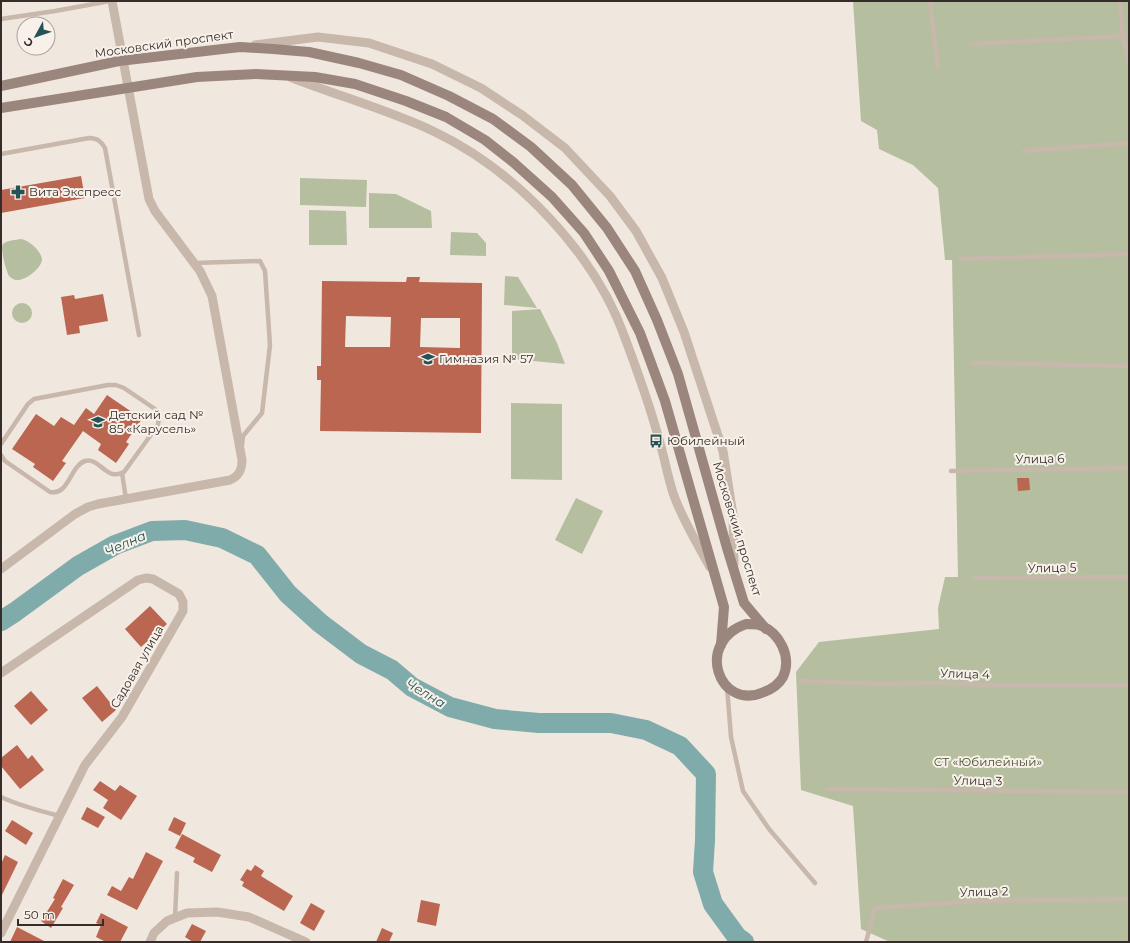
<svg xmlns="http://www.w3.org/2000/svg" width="1130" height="943" viewBox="0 0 1130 943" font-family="Montserrat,sans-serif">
<rect width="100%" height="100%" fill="#f0e7de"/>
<g fill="#b5be9f">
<polygon points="853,1 1129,1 1129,942 890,942 861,929 853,806 801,790 796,672 819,642 939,629 938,608 945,577 958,577 952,260 945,260 938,188 913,165 879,149 877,130 861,121"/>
<polygon points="300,178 367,180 366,207 300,205"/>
<polygon points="369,193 396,194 431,211 432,228 369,228"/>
<polygon points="309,210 346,211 347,245 309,245"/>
<polygon points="451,232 477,233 486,243 486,256 450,255"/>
<path d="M21,239C29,240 41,251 42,259C42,268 25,281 17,280C14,280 11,278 9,276C6,271 0,248 3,244C7,240 16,240 21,239Z"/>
<polygon points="505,276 518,277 537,308 504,305"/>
<circle cx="22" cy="313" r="10"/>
<polygon points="540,309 557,343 565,364 512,359 512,311"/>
<polygon points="511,403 562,404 562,480 511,479"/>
<polygon points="576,498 603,511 582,554 555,540"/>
</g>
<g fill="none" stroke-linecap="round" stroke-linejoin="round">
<polyline stroke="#80abab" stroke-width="20" points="1,621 15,612 78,566 115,545 152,531 185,530 222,538 257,555 288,594 320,623 361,654 392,670 412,687 450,707 495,719 539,723 611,723 646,730 680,746 706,774 705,840 703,872 713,904 737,937 744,942"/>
</g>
<g fill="#bb6651" fill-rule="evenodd">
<polygon points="81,176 85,198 1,213 1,190"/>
<path d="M407,277H420L419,282L482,283L481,433L320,431L321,380H317V366H321L322,281L406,282ZM346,316L391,317L390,347H345ZM421,318H460V348L420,347Z"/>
<polygon points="103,294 108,321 79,326 80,333 67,335 61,297 74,295 75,299"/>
<polygon points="107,395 142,419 126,442 129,444 116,463 98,450 101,444 83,431 62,461 66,463 53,481 33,467 35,464 12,449 36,414 54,426 61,417 74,425 86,408 94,414"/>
<polygon points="1017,478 1029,478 1030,490 1018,491"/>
<polygon points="150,606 167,624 141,647 125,629"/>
<polygon points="97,686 116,710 102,722 82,698"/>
<polygon points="31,691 48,710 31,725 14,706"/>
<polygon points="17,745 28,759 32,755 44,770 20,789 1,766 1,758"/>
<polygon points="100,781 115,791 120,785 137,796 121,820 103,808 108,800 93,790"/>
<polygon points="87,807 105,817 98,828 81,819"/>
<polygon points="174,817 186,823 180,836 168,830"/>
<polygon points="12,820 33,833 26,845 5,831"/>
<polygon points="182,834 221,855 212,872 193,862 195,858 175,848"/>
<polygon points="146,852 163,861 137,910 107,895 112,886 121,891 129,877 133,879"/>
<polygon points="5,855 18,862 1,897 1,864"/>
<polygon points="255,865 264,871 261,876 293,896 284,911 242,886 244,882 240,880 247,869 251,871"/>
<polygon points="63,879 74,885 61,907 63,908 51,928 41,921 55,899 53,898"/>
<polygon points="421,900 440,904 436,926 417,922"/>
<polygon points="311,903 325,911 314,931 300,923"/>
<polygon points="101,913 128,927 120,942 106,942 96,937 101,925 96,923"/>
<polygon points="192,924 206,931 200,942 193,942 185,937"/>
<polygon points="17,927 46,942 10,942"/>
<polygon points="382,928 393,933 389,942 376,942"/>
</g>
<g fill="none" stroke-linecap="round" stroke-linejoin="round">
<g stroke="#c8b7ab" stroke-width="4.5">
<polyline points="930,1 938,68"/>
<polyline points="1120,1 1123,36 1129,63"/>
<polyline points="1,19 55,11 110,1"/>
<polyline points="971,44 1123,36"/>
<polyline points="1024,151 1129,143"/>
<path d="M1,154L89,138C97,138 101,141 105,148L139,335"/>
<polyline points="960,259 1129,254"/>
<polyline points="194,263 260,261 265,271 270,345 262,413 243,436 242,445"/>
<polyline points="973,363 1129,366"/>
<path d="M1,444L28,404L34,399L108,385H116L124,388L155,409L159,417L158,425L124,472C106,482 100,457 85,461C70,466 69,496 50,492L5,461L1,455"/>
<polyline points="951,471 1129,468"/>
<polyline points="122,473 126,499"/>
<polyline points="975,578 1129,577"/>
<polyline points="801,681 880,684 941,683 984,685 1129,685"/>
<polyline points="727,687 731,737 743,791 769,829 815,883"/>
<polyline points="828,789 1129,792"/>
<path d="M1,797C20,806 40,811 60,816"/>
<polyline points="175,918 177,873"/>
<polyline points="866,942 875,908 977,901 1129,899"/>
</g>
<g stroke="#c8b7ab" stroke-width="9">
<polyline points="255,45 318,37 369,43 432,64 481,88 522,115 565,148 610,196 636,231 662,278 684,332 723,451 733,515 734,565"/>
<path d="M290,77C338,96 389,110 435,132C516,171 595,253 625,338C637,370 649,403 658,436C664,455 667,474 673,493C682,519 697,543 710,567"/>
<path d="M1,569L75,514L88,507L98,504L230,480C239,476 242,470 242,460L212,296L200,271L155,211L149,199L112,1"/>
<polyline points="1,673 138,580 146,578 153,579 179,594 183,602 183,611 122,717 85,765 1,933"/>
<polyline points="150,942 154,933 167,921 187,913 217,912 249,917 306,942"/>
</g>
<g stroke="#9b867d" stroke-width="10">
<polyline points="1,86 119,61 240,47 273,49 309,52 359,63 401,75 449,96 493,119 531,147 572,185 607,228 635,271 657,320 678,374 727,548 744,603 766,629"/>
<polyline points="1,108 197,77 256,74 315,77 355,84 406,101 446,117 485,140 513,162 552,197 584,233 609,271 640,333 665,401 724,607 721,645"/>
<path d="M746,624C750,624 755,624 759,625C780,632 792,657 783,677C779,684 772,689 764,692C719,712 694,642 746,624Z"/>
</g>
</g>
<defs>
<g id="pharmacy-bare" transform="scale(1.08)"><path d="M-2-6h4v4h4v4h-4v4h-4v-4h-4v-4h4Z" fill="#235354" stroke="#f8f1ea" stroke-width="2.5" paint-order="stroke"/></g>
<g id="school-bare" transform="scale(1.08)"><path d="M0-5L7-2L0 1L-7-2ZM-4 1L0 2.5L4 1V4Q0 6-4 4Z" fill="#235354" stroke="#f8f1ea" stroke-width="2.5" paint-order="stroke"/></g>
<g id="bus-bare" transform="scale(1.08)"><path d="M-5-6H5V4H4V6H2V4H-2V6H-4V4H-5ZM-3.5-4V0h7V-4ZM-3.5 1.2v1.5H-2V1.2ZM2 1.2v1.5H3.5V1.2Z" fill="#235354" stroke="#f8f1ea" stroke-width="2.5" paint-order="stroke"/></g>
</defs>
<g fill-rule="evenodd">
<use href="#pharmacy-bare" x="18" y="192"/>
<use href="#school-bare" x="428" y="359"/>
<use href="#school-bare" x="98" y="422"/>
<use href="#bus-bare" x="656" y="441"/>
</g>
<g text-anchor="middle" stroke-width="4" stroke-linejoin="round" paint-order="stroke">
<g font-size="12" fill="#362d2a" stroke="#f8f1ea">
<text transform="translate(164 44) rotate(-8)" y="4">Московский проспект</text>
<text transform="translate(1040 459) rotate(-1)" y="4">Улица 6</text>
<text transform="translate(737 529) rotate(73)" y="4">Московский проспект</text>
<text transform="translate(1052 568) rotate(-1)" y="4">Улица 5</text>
<text transform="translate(137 667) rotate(-60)" y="4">Садовая улица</text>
<text transform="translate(965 674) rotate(2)" y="4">Улица 4</text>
<text transform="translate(978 781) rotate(1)" y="4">Улица 3</text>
<text transform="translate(984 892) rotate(-2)" y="4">Улица 2</text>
</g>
<g font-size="12" fill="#362d2a" stroke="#f8f1ea" text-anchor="start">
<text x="29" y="196">Вита Экспресс</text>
<text x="439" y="363">Гимназия № 57</text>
<text x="109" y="419">Детский сад №<tspan x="109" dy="14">85 «Карусель»</tspan></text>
<text x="667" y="445">Юбилейный</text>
</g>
<g font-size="12" fill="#475230" stroke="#f8f1ea">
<text x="988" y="766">СТ «Юбилейный»</text>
</g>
<g font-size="13" font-style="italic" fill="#235354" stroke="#f8f1ea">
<text transform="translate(125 543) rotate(-24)" y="5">Челна</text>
<text transform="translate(426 693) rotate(31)" y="5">Челна</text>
</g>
</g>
<rect width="1130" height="943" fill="none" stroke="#362d2a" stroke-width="4"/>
<g transform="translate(36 36) rotate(230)"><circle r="19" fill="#f8f1ea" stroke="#aaa39d"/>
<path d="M0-3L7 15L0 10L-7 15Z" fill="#235354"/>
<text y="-6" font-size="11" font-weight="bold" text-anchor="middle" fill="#362d2a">С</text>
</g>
<path d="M18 919v6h85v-6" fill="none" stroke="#362d2a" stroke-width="2"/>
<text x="24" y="919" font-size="12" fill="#362d2a" stroke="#f8f1ea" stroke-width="3" paint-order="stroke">50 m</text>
</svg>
